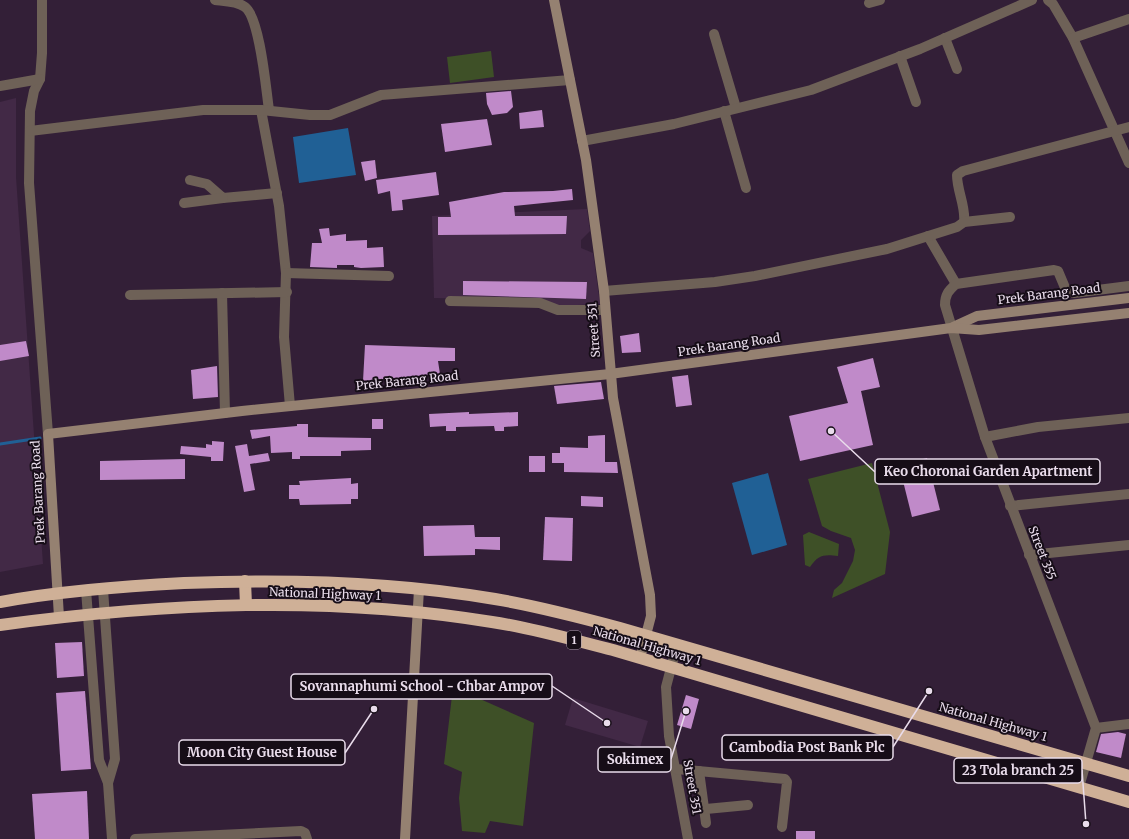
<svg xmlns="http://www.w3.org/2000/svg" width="1129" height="839" viewBox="0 0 1129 839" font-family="Merriweather,serif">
<rect width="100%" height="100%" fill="#331f37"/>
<g fill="#422946">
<polygon points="16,98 16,177 43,564 0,572 0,102"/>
<polygon points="587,209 590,231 581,240 581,248 593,253 600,304 557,306 543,300 434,298 432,216"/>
<polygon points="573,698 648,721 640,747 565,725"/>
</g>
<g fill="#3e5027">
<polygon points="491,51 494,77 450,83 447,57"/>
<polygon points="872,463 890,532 885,574 832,598 834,590 842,583 853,561 855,550 851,538 831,531 822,526 808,479"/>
<path d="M809,532L839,544L838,556C824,554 818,555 810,567L805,565L803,535Z"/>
<polygon points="453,687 534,723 523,826 490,821 485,833 462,831 459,798 462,772 444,764"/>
</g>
<g fill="#206095">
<polygon points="348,128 356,175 299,183 293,137"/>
<polygon points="768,473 787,545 752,555 732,483"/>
</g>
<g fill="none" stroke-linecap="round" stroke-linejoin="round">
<polyline stroke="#206095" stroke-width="3" points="0,444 40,438"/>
</g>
<g fill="#c08ac9">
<polygon points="511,91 513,107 507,113 492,115 487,104 486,93"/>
<polygon points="542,110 544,127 520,129 519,113"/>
<polygon points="487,119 492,145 445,152 441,124"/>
<polygon points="375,160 377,178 365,181 361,162"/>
<polygon points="436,172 439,195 402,200 403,210 392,211 390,191 378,194 376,180"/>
<polygon points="572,189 573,200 514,206 515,216 567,216 566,234 438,235 438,217 451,217 449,202 504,192 553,191"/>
<polygon points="329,228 330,236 346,234 346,241 367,240 367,248 383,247 384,267 361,268 354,267 354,265 337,265 337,268 310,267 312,243 322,243 319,229"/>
<polygon points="463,281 587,282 586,299 463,295"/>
<polygon points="639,333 641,352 622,353 620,336"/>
<polygon points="26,341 29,356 0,361 0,345"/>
<polygon points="365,345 455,348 455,361 438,361 440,374 363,381"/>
<polygon points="873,358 880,387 861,391 873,445 800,461 789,416 848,403 837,367"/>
<polygon points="217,366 218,397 193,399 191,370"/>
<polygon points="688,375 692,405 676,407 672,377"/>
<polygon points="601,382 604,399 557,404 554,386"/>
<polygon points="469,412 469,414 518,412 518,426 504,427 504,431 495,431 494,426 456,427 456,431 446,431 446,426 430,427 429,414"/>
<rect x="372" y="419" width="11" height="10"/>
<polygon points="297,424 308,424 308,437 371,438 371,450 341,451 341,456 300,456 300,459 292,459 292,452 271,453 270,436 252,439 250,430 297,426"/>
<polygon points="605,435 605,462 617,462 618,473 564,472 564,463 552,463 552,453 560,453 560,447 588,448 588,436"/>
<polygon points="212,441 224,442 223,461 211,461 211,457 180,454 181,446 206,448 206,444 212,445"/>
<polygon points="247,444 249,456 268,453 270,461 250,464 255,490 244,492 235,446"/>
<rect x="529" y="456" width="16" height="16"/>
<polygon points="927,458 940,510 912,517 899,465"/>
<polygon points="185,459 185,479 100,480 100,461"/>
<polygon points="351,478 351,484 358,483 358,499 351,499 351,504 300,505 299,499 289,499 289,485 300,485 299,481"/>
<polygon points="581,496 603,497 603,507 581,506"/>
<polygon points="545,517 573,518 572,561 543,560"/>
<polygon points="474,525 475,537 500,537 500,550 475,549 475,555 424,556 423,526"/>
<polygon points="82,642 84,676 57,678 55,643"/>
<polygon points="85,691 91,769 61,771 56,693"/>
<polygon points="686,695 699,699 691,729 677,725"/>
<polygon points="1118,732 1126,734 1121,758 1096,752 1101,734"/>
<polygon points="87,791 89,839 35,839 32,794"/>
<rect x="796" y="831" width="19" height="8"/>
</g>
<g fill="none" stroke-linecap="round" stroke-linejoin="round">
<g stroke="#6e6157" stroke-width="10">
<polyline points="42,0 42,53 40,79 34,91 30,111 29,183 48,434"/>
<path d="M215,0C224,1 237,1 245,7C260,18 266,89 269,110"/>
<polyline points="1048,0 1053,4 1073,38 1129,163"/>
<polyline points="869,3 880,0"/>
<polyline points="714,34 736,108"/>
<polyline points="945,38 957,69"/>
<polyline points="1073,38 1129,19"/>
<polyline points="900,56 916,102"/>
<polyline points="0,86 40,79"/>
<polyline points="261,110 279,206 286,273 284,337 290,406"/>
<polyline points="724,111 746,188"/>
<polyline points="30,131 203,110 261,110 310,115 330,115 381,95 570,80"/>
<polyline points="582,141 674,124 811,90 920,49 1032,0"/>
<polyline points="190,180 207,184 223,198 277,193"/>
<polyline points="184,203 223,198"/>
<path d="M964,222C966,207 957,191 957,175L963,171L1129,127"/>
<polyline points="928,236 956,284"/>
<polyline points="286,273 389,276"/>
<polyline points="604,291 715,282 755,276 887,249 957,227 964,222 1010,217"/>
<polyline points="222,293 225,413"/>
<polyline points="130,295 287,292"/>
<polyline points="450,301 540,303 558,310 605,310"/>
<polyline points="985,437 1038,427 1129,418"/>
<polyline points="1010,506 1129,494"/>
<polyline points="1029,555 1129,545"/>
<polyline points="103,589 115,759 108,783"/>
<polyline points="86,590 99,760 108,783 112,839"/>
<polyline points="677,645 666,687 669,736 688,839"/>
<polyline points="1096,728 1129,724"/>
<polyline points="676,769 785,779 787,782 782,827"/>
<polyline points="699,771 706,823"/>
<path d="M1079,787L1096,728L985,437L945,305C945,295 948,291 956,284L1054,270L1058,271L1066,290L1074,293L1129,286"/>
<polyline points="706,809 748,805"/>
<polyline points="135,839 301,831 305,833 307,839"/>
</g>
<g stroke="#958171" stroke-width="10">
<polyline points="554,0 586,160 604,291 613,398 650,595 651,616 640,658"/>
<polyline points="953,327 977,316 1129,298"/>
<polyline points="59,617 48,434 242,411 610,374 951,328 979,330 1129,313"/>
<polyline points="405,839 419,589"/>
</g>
<g stroke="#cfb097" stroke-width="12">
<polyline points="245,581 246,605"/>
<path d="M0,602C61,591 123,586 184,583C288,579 392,581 495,599C537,606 579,617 620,628L1129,776"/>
<path d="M0,625C163,603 329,595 492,622C533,628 573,640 613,650L1129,802"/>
</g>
</g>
<g text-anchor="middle" stroke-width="4" stroke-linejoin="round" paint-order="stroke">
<rect fill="#160d17" stroke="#aa9eab" stroke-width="1" x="567" y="631" width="14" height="18" rx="3"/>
<g font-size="11" font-weight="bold" fill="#e9dceb">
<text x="574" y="644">1</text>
</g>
<g font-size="12" fill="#e9dceb" stroke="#160d17">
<text transform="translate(1049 294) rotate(-7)" y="4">Prek Barang Road</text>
<text transform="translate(594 330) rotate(-94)" y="4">Street 351</text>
<text transform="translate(729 345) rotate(-8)" y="4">Prek Barang Road</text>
<text transform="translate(407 381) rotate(-6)" y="4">Prek Barang Road</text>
<text transform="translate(38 492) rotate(-93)" y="4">Prek Barang Road</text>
<text transform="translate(1042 553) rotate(69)" y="4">Street 355</text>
<text transform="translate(325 594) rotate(2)" y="4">National Highway 1</text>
<text transform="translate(647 646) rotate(16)" y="4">National Highway 1</text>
<text transform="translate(993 722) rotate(16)" y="4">National Highway 1</text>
<text transform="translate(692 787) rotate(80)" y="4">Street 351</text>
</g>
</g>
<path fill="none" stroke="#e9dceb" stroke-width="1.5" d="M831 431L875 472M607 723L552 686M929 691L893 747M374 709L345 753M686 711L671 759M1086 824L1082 770"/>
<g fill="#e9dceb" stroke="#160d17" stroke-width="1.5">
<circle cx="831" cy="431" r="4"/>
<circle cx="607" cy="723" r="4"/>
<circle cx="929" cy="691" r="4"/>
<circle cx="374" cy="709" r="4"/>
<circle cx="686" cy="711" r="4"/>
<circle cx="1086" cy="824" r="4"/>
</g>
<g fill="#160d17" stroke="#e9dceb" stroke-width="1.5">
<rect x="875" y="459" width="225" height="25" rx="4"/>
<rect x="291" y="674" width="261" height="25" rx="4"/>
<rect x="722" y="735" width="171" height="25" rx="4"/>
<rect x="179" y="740" width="166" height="25" rx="4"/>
<rect x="598" y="747" width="73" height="25" rx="4"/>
<rect x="954" y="758" width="128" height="25" rx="4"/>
</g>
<g font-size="13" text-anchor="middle" font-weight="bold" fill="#e9dceb">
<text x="988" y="476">Keo Choronai Garden Apartment</text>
<text x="422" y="691">Sovannaphumi School - Chbar Ampov</text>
<text x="807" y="752">Cambodia Post Bank Plc</text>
<text x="262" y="757">Moon City Guest House</text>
<text x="635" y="764">Sokimex</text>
<text x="1018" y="775">23 Tola branch 25</text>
</g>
</svg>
